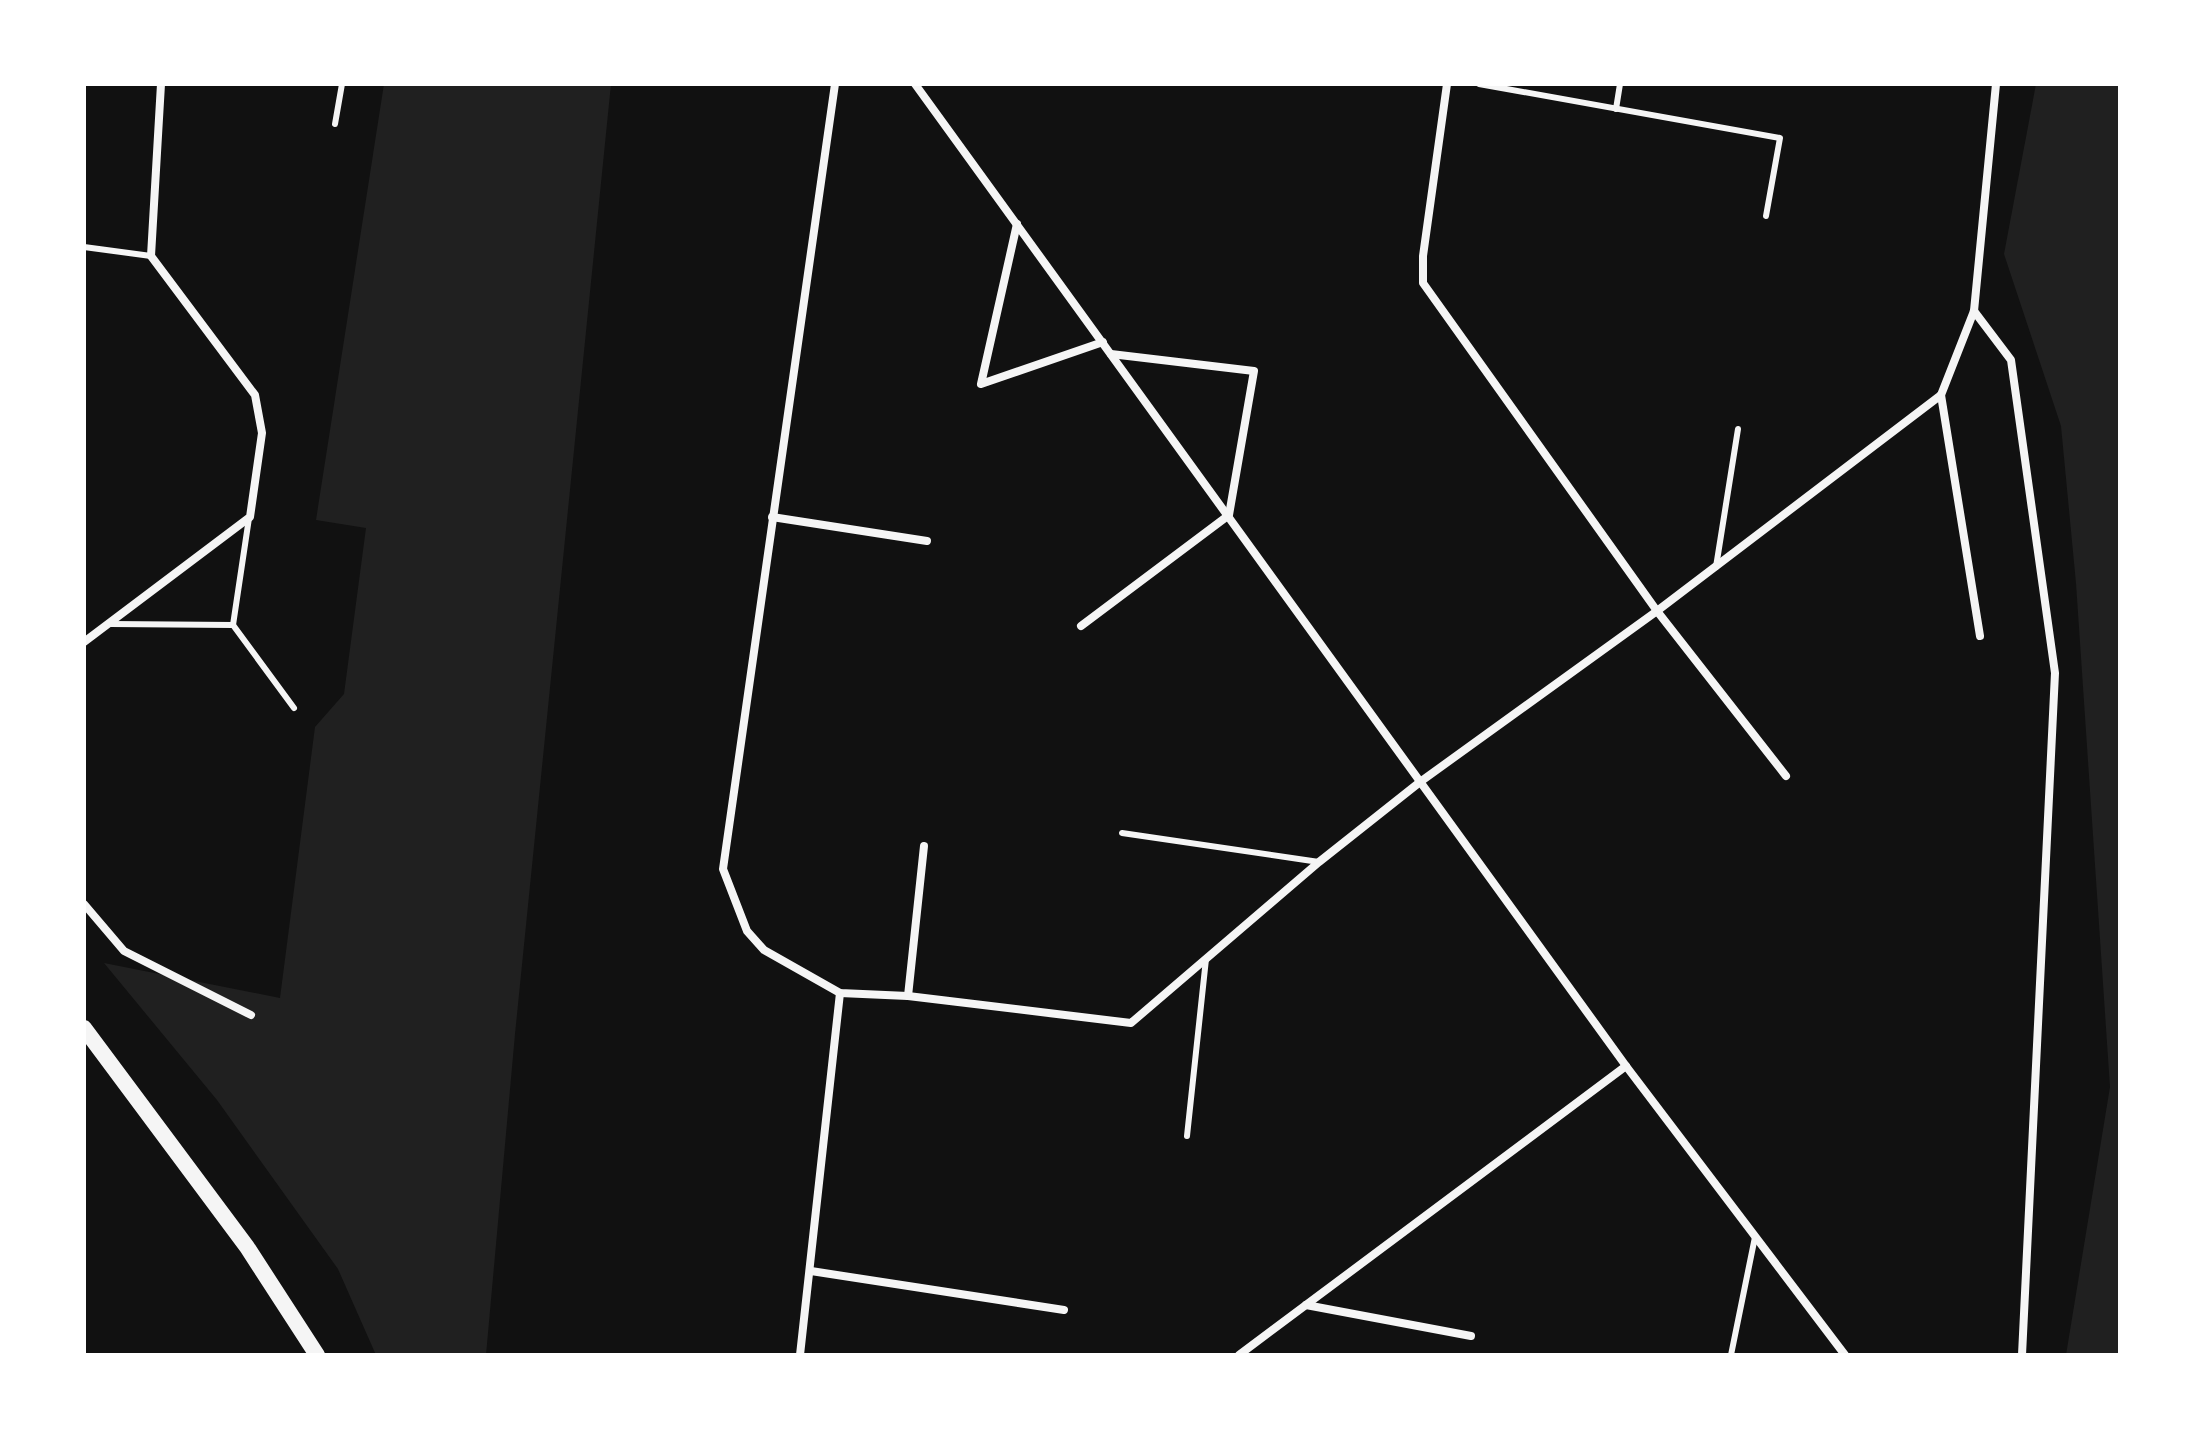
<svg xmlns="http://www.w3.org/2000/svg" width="2204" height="1439" viewBox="0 0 2204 1439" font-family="Arial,sans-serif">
<rect width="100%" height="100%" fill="#111"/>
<g fill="#202020">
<polygon points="384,84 611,84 515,1034 486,1355 376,1355 338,1269 217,1100 104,963 280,998 315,727 344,694 366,528 316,520"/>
<polygon points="2036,84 2120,84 2120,1355 2066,1355 2110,1087 2076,583 2061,426 2004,254"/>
</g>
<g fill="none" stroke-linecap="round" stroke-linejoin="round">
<g stroke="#f5f5f5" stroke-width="6">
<polyline points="1479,84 1780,138 1766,216"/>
<polyline points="1616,109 1620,84"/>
<polyline points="335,124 342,84"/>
<polyline points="84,247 151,256"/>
<polyline points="1716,567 1738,429"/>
<polyline points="111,624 233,625 294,708"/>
<polyline points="233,625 249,518"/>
<polyline points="1122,833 1319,862"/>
<polyline points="1187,1136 1206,959"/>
<polyline points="1731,1355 1755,1237"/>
</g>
<g stroke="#f5f5f5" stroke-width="8">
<polyline points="835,84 723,869 747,931 764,950 840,993 908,996 1131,1023 1319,862 1420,782 1657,611 1941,395 1974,311 1996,84"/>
<polyline points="915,84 1626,1066 1845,1355"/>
<polyline points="1447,84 1423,256 1423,283 1657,611 1786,776"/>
<polyline points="1017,224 981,384 1103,342"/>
<polyline points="1974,311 2011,360 2055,673 2022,1355"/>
<polyline points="1941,395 1980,636"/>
<polyline points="772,517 927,541"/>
<polyline points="1081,626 1229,515 1254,371 1111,354"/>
<polyline points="84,642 250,517 262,433 255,395 151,256 161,84"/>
<polyline points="84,904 124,951 251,1015"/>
<polyline points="908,996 924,846"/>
<polyline points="811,1271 1064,1310"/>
<polyline points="1306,1305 1471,1336"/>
<polyline points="800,1355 840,993"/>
<polyline points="1239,1355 1626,1066"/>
</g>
<polyline stroke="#f5f5f5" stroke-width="16" points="84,1028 247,1247 317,1355"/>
</g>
<rect width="2204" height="1439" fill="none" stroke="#ffffff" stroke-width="172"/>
</svg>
